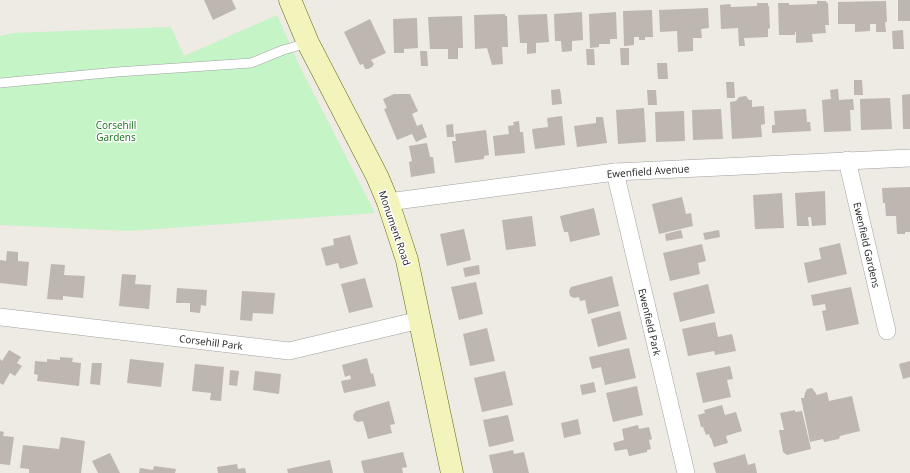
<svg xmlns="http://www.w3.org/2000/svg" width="910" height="473" viewBox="0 0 910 473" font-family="'Open Sans',sans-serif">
<rect width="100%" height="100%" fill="#eeeae4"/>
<polygon fill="#c5f4c7" points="277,15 300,67 375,213 129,231 0,225 0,36 13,33 171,27 184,56"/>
<g fill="#beb6b1">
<polygon points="204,0 232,0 236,9 213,20"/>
<rect x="898" y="0" width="12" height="21"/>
<polygon points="817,1 826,1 827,3 828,3 829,25 825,25 826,33 812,34 813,42 796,43 796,32 795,32 795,35 779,35 778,3 789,3 789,5 817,4"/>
<polygon points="886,1 887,22 885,22 886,32 876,32 876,24 870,24 870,31 855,32 855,24 838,24 838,2"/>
<polygon points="757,3 768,3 768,6 769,6 770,28 768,29 768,37 744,38 745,46 739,46 738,28 721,29 720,5 730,4 731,7 757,6"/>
<polygon points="708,8 709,28 701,29 702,38 693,38 693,51 678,52 677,31 660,32 659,10"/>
<polygon points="652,10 653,37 645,37 645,40 639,40 639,37 634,37 634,45 624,46 623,11"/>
<polygon points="582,12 583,40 572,41 572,51 562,52 561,41 555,41 554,14"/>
<polygon points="616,12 617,39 610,39 610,44 599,44 599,47 590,48 589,14"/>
<polygon points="505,14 505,16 507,16 508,47 502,47 503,64 492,65 487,48 475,49 474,15"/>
<polygon points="547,14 549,42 536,43 536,53 527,54 527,43 520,43 518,15"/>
<polygon points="462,16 463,48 458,48 458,59 448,59 448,49 430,49 428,17"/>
<polygon points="417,18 418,48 404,49 404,53 394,53 393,19"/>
<polygon points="370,19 386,53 371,60 374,64 372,67 368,69 365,69 363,64 360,65 344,32"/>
<polygon points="903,30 904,49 893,49 892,31"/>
<polygon points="620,48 629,48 629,65 621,65"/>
<polygon points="586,49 594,49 595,65 587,65"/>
<polygon points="420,51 427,51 428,66 421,66"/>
<polygon points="657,63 667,63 668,79 658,79"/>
<polygon points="854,80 862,80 863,95 854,95"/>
<polygon points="726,82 734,82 735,98 727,98"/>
<polygon points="560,89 562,104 552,105 551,90"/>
<polygon points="838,89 839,100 853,99 854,110 850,110 851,131 824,132 822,100 831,99 830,90"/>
<polygon points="647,90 656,90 657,105 648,105"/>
<polygon points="394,94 410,94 418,111 412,114 413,116 417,126 422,124 427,137 416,142 412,134 397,140 384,109 387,108 383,99"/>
<polygon points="910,94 910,129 903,129 902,95"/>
<polygon points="746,96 749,100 752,100 752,107 764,106 765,124 761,125 762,137 732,139 730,102 736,101 739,97"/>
<polygon points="890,98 892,129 861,130 860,99"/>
<polygon points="644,108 646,142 618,144 616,110"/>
<polygon points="721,109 723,139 693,140 692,110"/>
<polygon points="806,109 807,122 810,122 811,131 772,133 772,125 775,125 774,111"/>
<polygon points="684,111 685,141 656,142 655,112"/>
<polygon points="562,116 565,145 535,149 532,129 548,127 547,118"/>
<polygon points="596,117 603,117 607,143 577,147 574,126 596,123"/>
<polygon points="519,121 520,132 523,132 525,153 495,156 493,136 509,134 508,126 514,125 513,122"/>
<polygon points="453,124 454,137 447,137 446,125"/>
<polygon points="486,130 489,155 484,156 484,159 455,163 452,141 456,141 455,134"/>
<polygon points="427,143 430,157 433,157 435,173 411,177 409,162 412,161 409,146"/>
<polygon points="910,187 910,232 905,232 905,234 897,234 896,216 886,216 885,203 883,203 882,188"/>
<polygon points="825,191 826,225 812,226 811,217 808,217 809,226 797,226 795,193"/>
<polygon points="782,193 784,228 755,229 753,195"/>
<polygon points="682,197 686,214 691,213 693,226 659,234 652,204"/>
<polygon points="594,208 600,235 570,242 568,232 564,232 560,216"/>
<polygon points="532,216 536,246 506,250 502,220"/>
<polygon points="464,229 471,260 447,266 440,234"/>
<polygon points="681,230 683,238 666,241 665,234"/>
<polygon points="719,230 720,237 705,240 703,233"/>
<polygon points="350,235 358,264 340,269 338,263 326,266 321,248 334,245 333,239"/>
<polygon points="840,243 847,274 808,283 804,263 821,259 819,248"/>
<polygon points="702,244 706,261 698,263 700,274 670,281 663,253"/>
<polygon points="7,251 18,252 18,261 29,262 27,286 0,283 0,260 6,261"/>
<polygon points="51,264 65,265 64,275 85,276 83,298 63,296 63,300 47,299"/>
<polygon points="479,265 480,274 465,277 463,268"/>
<polygon points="122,274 136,275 135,284 151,285 149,309 119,306"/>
<polygon points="612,276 619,306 588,314 585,300 580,301 579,297 574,298 570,296 569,291 571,287"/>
<polygon points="365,278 373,307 349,313 341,284"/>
<polygon points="476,282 483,314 459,320 451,287"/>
<polygon points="708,284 715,313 680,322 673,293"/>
<polygon points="851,287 859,324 826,331 822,311 826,310 825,304 813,306 811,295"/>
<polygon points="177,288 207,290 206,306 201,305 200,313 190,312 190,303 176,303"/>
<polygon points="242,291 275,293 273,314 253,313 252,321 240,320"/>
<polygon points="620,311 627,339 598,347 591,319"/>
<polygon points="715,322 718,337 732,334 736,351 715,355 714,351 688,356 682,329"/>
<polygon points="487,328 495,361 470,366 463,334"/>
<polygon points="629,348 636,378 605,385 601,367 592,369 589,357"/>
<polygon points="9,350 21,357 17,363 22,366 15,376 10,373 3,385 0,383 0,359 2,361"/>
<polygon points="60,357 73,358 72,362 81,363 79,386 37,381 38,375 34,374 35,361 47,362 47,359 60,360"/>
<polygon points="367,358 371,374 373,373 376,386 344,393 341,381 351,379 350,375 345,377 342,365"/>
<polygon points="130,359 164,363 161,387 127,383"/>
<polygon points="910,361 910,377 903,379 899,364"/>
<polygon points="92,363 102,363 100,385 90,384"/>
<polygon points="195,364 224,367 221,401 210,400 211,393 192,391"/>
<polygon points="730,366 733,379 727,380 731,397 703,403 696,373"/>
<polygon points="230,370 239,371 237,386 229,385"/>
<polygon points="255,371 281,374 279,394 253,390"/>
<polygon points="505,371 513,405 482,412 474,378"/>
<polygon points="594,382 596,392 582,395 580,385"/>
<polygon points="637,386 643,415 613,422 606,393"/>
<polygon points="812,388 817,395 827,392 829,401 852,396 860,431 840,436 839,439 824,442 823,439 810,442 801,398 804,398 805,393 807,389"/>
<polygon points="389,401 395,424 390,425 392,433 368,439 363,421 358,422 354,420 353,415 356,411"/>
<polygon points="722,405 725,415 736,412 742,431 726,436 728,443 714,447 711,438 710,438 709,434 706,435 703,427 701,427 698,415 705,413 704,410"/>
<polygon points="795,410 795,412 802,411 811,449 787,455 783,452 779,430 784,430 780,413"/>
<polygon points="508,415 514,441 489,447 483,420"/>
<polygon points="578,419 581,434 564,438 561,423"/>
<polygon points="638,425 639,429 649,427 652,439 649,440 651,449 647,450 647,452 629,456 627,449 615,451 613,443 624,440 622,429"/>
<polygon points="0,431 4,432 3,436 14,437 10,465 0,464"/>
<polygon points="61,437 85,441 81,473 29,473 29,469 20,468 23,445 59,449"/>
<polygon points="513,450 514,454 524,452 529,473 493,473 489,455"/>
<polygon points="403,452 407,467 402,468 403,473 364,473 361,461"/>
<polygon points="110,453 120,473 98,473 92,461"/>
<polygon points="745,454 748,465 755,463 757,473 716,473 713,463"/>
<polygon points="330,460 333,473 288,473 287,469"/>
<polygon points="237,464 238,469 245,468 246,473 218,473 217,467"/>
<polygon points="154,466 176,469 175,473 139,473 140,468 153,470"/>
</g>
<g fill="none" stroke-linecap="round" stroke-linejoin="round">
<g stroke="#a1a1a1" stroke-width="10">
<polyline id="service" points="0,83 117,72 251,63 283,50 308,43"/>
</g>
<g stroke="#a1a1a1" stroke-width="18">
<g id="minor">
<polyline points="847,160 887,331"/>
<polyline points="615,172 686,473"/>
<polyline points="388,202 615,172 910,158"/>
<polyline points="0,317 289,351 420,320"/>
</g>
</g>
<g stroke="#636b0e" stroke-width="23">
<polyline id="secondary" points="290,0 308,43 377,176 388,202 407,260 452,473"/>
</g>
<use href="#service" stroke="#fff" stroke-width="9"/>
<use href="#minor" stroke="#fff" stroke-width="17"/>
<use href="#secondary" stroke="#f2f4bc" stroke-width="22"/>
</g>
<g text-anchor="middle" stroke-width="3" stroke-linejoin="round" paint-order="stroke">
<g font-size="10" fill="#15721a" stroke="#fff">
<text x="116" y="129">Corsehill<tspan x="116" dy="12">Gardens</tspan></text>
</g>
<g font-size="10" fill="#1d1d1d" stroke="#fff">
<text transform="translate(648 171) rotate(-4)" y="4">Ewenfield Avenue</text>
<text transform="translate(395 228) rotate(71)" y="4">Monument Road</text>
<text transform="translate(867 245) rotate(77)" y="4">Ewenfield Gardens</text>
<text transform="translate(650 322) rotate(77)" y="4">Ewenfield Park</text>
<text transform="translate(211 342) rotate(7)" y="4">Corsehill Park</text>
</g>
</g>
</svg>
